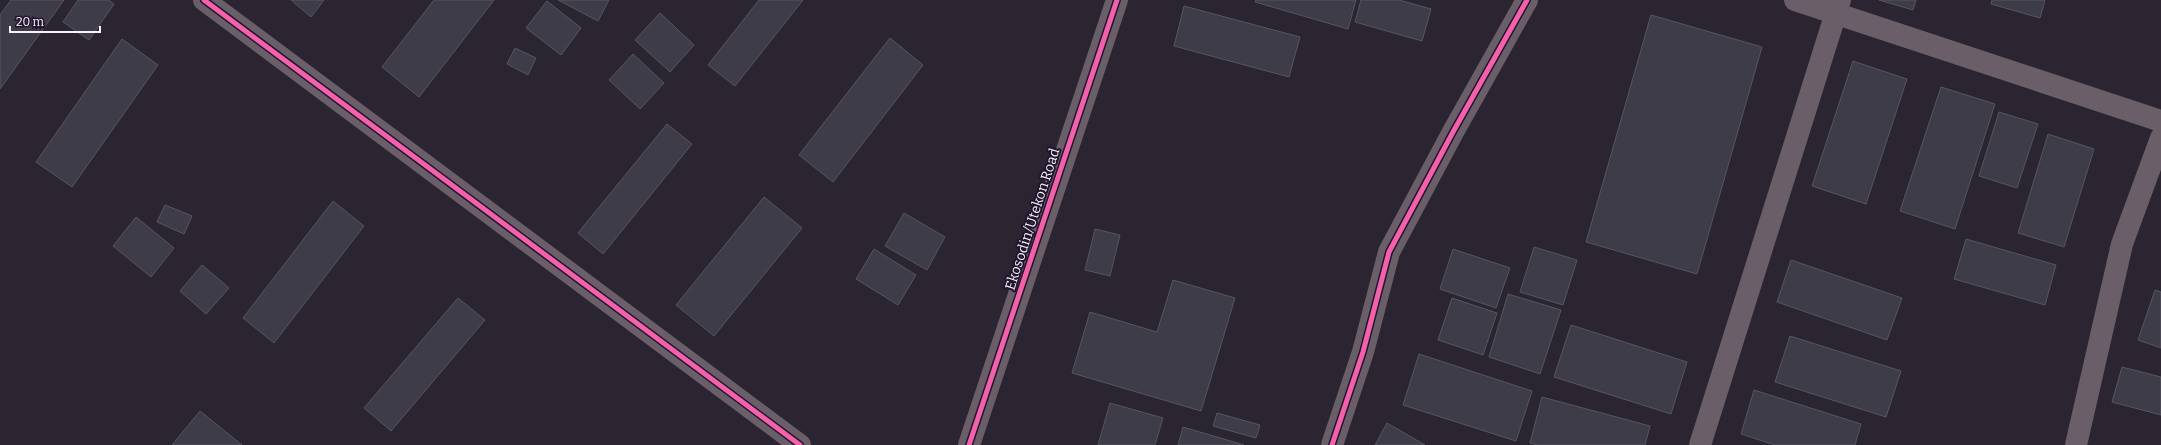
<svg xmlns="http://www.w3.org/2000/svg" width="2161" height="445" viewBox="0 0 2161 445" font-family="Bitter,serif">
<rect width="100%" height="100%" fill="#2b2531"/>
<g fill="#3e3c49" stroke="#565560">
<polygon points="11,0 64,0 0,89 0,15"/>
<polygon points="78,0 109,0 114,4 89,40 63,22"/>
<polygon points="291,0 324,0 311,17"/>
<polygon points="434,0 494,0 419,97 382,67"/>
<polygon points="558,0 609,0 598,21"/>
<polygon points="759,0 803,0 735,86 708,65"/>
<polygon points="1256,0 1356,0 1348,29 1255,2"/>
<polygon points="1361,0 1399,0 1431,9 1422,41 1355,22"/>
<polygon points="1879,0 1916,0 1913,10"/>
<polygon points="1992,0 2045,0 2040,18 1991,4"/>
<polygon points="547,1 581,28 561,55 526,28"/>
<polygon points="1184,6 1300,37 1289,77 1174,46"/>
<polygon points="660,13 694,45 670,72 635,40"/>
<polygon points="1651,15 1762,47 1697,274 1586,242"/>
<polygon points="890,38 923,65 833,182 799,155"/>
<polygon points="122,39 158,65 72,187 36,162"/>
<polygon points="515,48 536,58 528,75 507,64"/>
<polygon points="633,54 664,83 640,109 609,80"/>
<polygon points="1853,61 1907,79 1866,204 1812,186"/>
<polygon points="1941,87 1995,104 1955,229 1900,211"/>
<polygon points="1999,112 2038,124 2017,188 1979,176"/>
<polygon points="667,124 692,144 603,254 578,233"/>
<polygon points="2048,134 2094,149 2064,247 2018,233"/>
<polygon points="764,197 802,228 714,336 676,305"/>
<polygon points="333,201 364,226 274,343 243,318"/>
<polygon points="165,205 192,216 184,234 157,222"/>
<polygon points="904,213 945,237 927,270 885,246"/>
<polygon points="136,217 174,248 151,277 113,246"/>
<polygon points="1095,229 1120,235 1110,276 1085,270"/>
<polygon points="1966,239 2056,265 2045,305 1954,279"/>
<polygon points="1534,247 1577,260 1563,305 1520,292"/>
<polygon points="874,249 916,275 898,305 856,279"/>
<polygon points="1453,249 1510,268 1496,308 1440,289"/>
<polygon points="1791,260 1902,298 1887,340 1777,302"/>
<polygon points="202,265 229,288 206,314 180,291"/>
<polygon points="1173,280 1235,298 1201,411 1072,373 1090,312 1157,332"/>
<polygon points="2155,290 2161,292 2161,348 2138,340"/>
<polygon points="1508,294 1561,310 1540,374 1489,357"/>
<polygon points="458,298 485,320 391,431 364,408"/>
<polygon points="1452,298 1497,313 1483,355 1438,340"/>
<polygon points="1571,325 1687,362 1671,414 1554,377"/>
<polygon points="1790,336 1901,371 1886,417 1775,382"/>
<polygon points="1419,354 1532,391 1516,441 1403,405"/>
<polygon points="2122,367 2161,377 2161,415 2112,402"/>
<polygon points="1754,390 1861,424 1855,445 1775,445 1741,434"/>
<polygon points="1542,397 1650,426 1645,445 1538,445 1530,443"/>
<polygon points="1110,403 1163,418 1155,445 1098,445"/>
<polygon points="200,411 242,445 172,445"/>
<polygon points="1217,413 1260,425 1256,438 1213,426"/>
<polygon points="1387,423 1425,445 1375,445"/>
<polygon points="1183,427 1244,445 1178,445"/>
</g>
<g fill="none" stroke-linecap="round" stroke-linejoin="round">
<g stroke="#6a5f68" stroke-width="22">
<polyline points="204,0 800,445"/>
<polyline points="1795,0 2161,121"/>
<polyline points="969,445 1117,0"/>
<polyline points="1332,445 1363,352 1389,252 1453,132 1527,0"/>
<polyline points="1700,445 1840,0"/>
<polyline points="2076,445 2122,244 2161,138"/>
</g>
<g stroke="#21162d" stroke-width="8">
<g id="cycleway">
<polyline points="204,0 800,445"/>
<polyline points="969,445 1117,0"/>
<polyline points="1332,445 1363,352 1389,252 1453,132 1527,0"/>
</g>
</g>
<use href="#cycleway" stroke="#f560ab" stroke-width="5"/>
</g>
<g text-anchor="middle" stroke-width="4" stroke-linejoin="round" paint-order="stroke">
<g font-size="14" fill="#f6f1fe" stroke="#21162d">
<text transform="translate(1032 219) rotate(-72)" y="5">Ekosodin/Utekon Road</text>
</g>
</g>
<path d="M10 26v6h90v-6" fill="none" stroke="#f6f1fe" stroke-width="2"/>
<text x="16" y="26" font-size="12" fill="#f6f1fe" stroke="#21162d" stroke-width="3" paint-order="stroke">20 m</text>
</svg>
